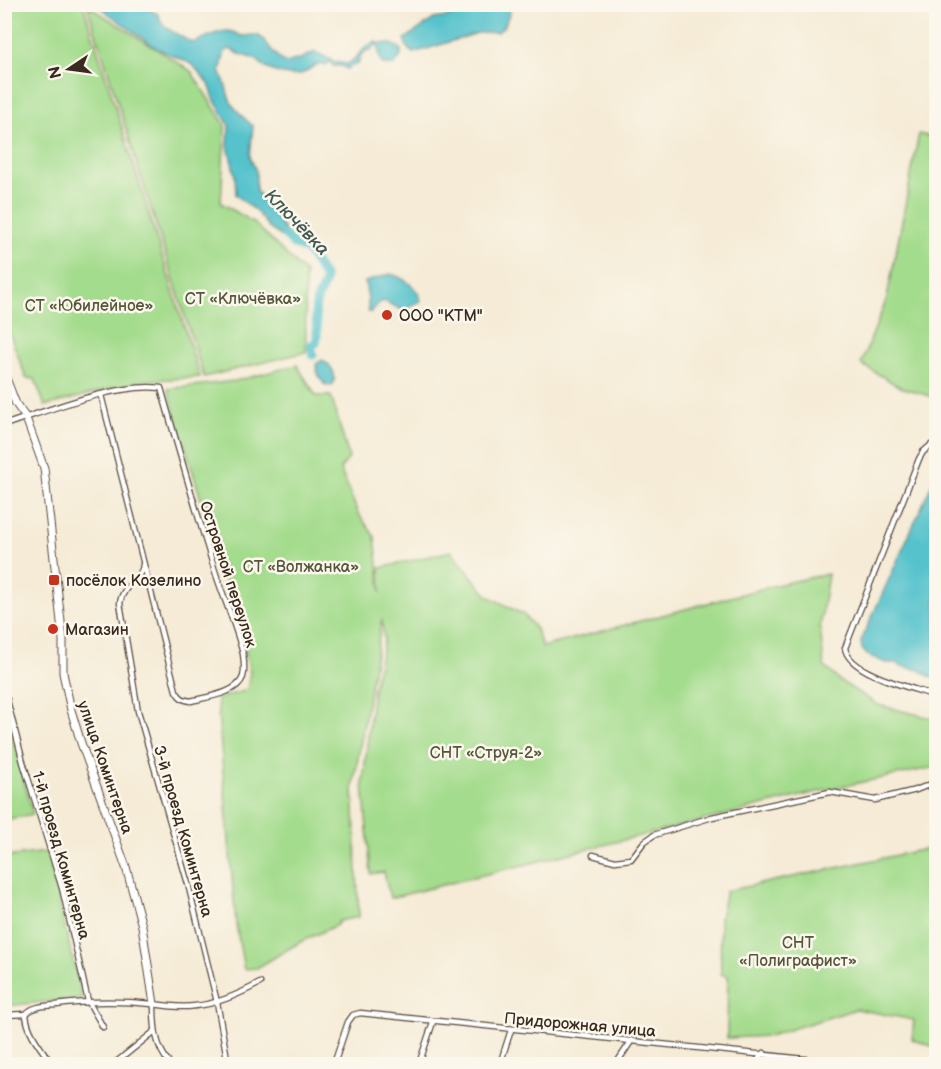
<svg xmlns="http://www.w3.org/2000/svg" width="941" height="1069" viewBox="0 0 941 1069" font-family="'Balsamiq Sans',sans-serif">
<rect width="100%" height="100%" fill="#fbf7ec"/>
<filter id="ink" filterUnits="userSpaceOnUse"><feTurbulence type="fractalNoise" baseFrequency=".0167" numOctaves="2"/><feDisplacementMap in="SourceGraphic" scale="12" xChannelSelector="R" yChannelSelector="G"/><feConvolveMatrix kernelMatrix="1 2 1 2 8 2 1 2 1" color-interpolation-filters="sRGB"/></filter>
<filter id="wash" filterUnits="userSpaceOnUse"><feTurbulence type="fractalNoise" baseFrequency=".008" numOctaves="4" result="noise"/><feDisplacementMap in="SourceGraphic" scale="24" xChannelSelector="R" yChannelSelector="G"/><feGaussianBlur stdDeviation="1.35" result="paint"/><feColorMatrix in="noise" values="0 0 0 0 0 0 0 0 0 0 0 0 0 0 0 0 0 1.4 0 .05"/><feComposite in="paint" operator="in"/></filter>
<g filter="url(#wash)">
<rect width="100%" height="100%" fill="#f5ebd6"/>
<g fill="#a4dc8d" stroke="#708356" stroke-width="1.5">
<polygon points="5,4 83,4 84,7 200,377 140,381 45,406 35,379 26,378 5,320"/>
<polygon points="87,5 191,71 225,125 221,203 253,222 305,273 306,352 204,377"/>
<polygon points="919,134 936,138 936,398 900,387 861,364 887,298"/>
<polygon points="297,365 316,396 331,396 349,458 340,469 358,513 375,537 381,593 380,568 451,551 488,596 524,615 536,629 542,647 776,585 828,574 820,627 824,666 840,681 878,705 936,719 936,767 829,789 390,898 384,872 371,874 363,783 373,689 384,641 382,619 353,787 359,917 339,921 337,925 300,942 257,968 244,969 236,925 217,699 247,690 250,673 244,643 168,389 235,381"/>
<polygon points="5,711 33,814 5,820 4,820"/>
<polygon points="936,847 936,1048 912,1039 914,1020 856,1009 769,1036 727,1038 728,976 721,974 720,918 726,891"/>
<polygon points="47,852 82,998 5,1006 5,857"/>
</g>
<g fill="#55c2cc" stroke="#487675" stroke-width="1.5">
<path d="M488,4L512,5L505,25L498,32L478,33L414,53C408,51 405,45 405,39L434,19L452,16L465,10Z"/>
<path d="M99,5H140L158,14L162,23L168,29L192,43C205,39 215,31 228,31C235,31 239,37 245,36C253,35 257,33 263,39C271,47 275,58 286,63L300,59L315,52L336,62L347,64C360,57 362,46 375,42C385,46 388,40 401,49V56L394,65C378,68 380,59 378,46L375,44L371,51L368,50L361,55L359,62L347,69L342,66H333L330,61L326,65C312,62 309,73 298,75C289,77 274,72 266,68C261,65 260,61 255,59C243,55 241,56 230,49L225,51L220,72C226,81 226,91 230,100C234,109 245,119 253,126L250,157L256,171V191L277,218L293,244L270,229L257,212L236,195L235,175L228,146L229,125L215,101L209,84L192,64L158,49L109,14Z"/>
<path d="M390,274C403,277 419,288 421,301L410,306L406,312L384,301L379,303L371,312H368V299L365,282Z"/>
<path d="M322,360C332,365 338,376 332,386L324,384L318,374L316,364Z"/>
<polygon points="936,475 936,680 919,670 901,666 896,663 886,663 867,655 862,649 861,641"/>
</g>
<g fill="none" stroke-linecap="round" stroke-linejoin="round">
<path stroke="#55c2cc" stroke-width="9" d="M286,236L293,244L307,250L325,278C326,288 317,294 316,304C313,317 320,330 316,343L311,345L313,355"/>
</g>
</g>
<g filter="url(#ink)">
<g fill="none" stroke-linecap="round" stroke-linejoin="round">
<g stroke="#57473a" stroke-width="7">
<g id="street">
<path d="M4,425C47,411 118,382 161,388C178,448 195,508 214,568C223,597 236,625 243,654C244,661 245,670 243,677C237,694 206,697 191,701C183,700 180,698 176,691L101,395"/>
<path d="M936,441L923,452L919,459L845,648C849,674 913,688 936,696"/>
<path d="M143,564C143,579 123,583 120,603L138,711L188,884L217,1002L228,1064"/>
<polyline points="4,688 23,762 62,888 88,1001 103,1027"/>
<polyline points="593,855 615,861 631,859 644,842 654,835 712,817 830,792 875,800 916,790 936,782"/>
<path d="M154,1004C154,1027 155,1046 170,1064"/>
<path d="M26,1014C27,1033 42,1049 52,1064"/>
<path d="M4,1015L26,1014C33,1006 45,1006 56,1005C88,1001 121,1001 153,1004C167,1006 180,1008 195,1006C218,1004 240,994 260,983"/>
<polyline points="114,1064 155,1031"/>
<polyline points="334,1064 348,1022 353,1015 360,1013 814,1060"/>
<polyline points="419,1064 433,1022"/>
<polyline points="500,1064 511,1030"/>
<polyline points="616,1064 632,1040"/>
<polyline points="754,1064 764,1053"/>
</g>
</g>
<g stroke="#57473a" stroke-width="9">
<polyline id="secondary" points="4,373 16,404 26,418 44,468 63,640 63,673 71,710 81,743 126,867 142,926 154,1004"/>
</g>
<use href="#street" stroke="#fff" stroke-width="4.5"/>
<use href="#secondary" stroke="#fff" stroke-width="7"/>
</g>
</g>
<g fill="#c8321e" stroke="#fbf7ec" stroke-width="2">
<circle cx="387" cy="315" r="6"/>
<rect x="48" y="574" width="12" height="12" rx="3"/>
<circle cx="53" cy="629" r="6"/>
</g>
<g text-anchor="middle" stroke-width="5" stroke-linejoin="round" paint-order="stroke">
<g font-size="16" fill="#55563a" stroke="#fbf7ec">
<text x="243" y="304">СТ «Ключёвка»</text>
<text x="89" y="311">СТ «Юбилейное»</text>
<text x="301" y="572">СТ «Волжанка»</text>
<text x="486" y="758">СНТ «Струя-2»</text>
<text x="798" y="948">СНТ<tspan x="798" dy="18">«Полиграфист»</tspan></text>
</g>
<g font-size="16" fill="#3b2a1e" stroke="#fbf7ec" text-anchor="start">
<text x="399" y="321">ООО "КТМ"</text>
<text x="66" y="586">посёлок Козелино</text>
<text x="65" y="635">Магазин</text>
</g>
<g font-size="16" fill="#3b2a1e" stroke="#fbf7ec">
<text transform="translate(229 574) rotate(72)" y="6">Островной переулок</text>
<text transform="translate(106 767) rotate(71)" y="6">улица Коминтерна</text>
<text transform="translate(184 831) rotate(74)" y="6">3-й проезд Коминтерна</text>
<text transform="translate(62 855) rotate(74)" y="6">1-й проезд Коминтерна</text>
<text transform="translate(580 1024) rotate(5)" y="6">Придорожная улица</text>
</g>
<g font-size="18" font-style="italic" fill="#435852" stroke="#fbf7ec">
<text transform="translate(297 222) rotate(46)" y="6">Ключёвка</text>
</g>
</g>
<rect width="941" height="1069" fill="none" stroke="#fbf7ec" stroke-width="24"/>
<g transform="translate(69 69) rotate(257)" stroke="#fbf7ec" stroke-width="4.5" paint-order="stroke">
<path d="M0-4.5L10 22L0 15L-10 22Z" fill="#3b2a1e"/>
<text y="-9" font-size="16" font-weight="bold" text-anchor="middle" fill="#3b2a1e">N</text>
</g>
</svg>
